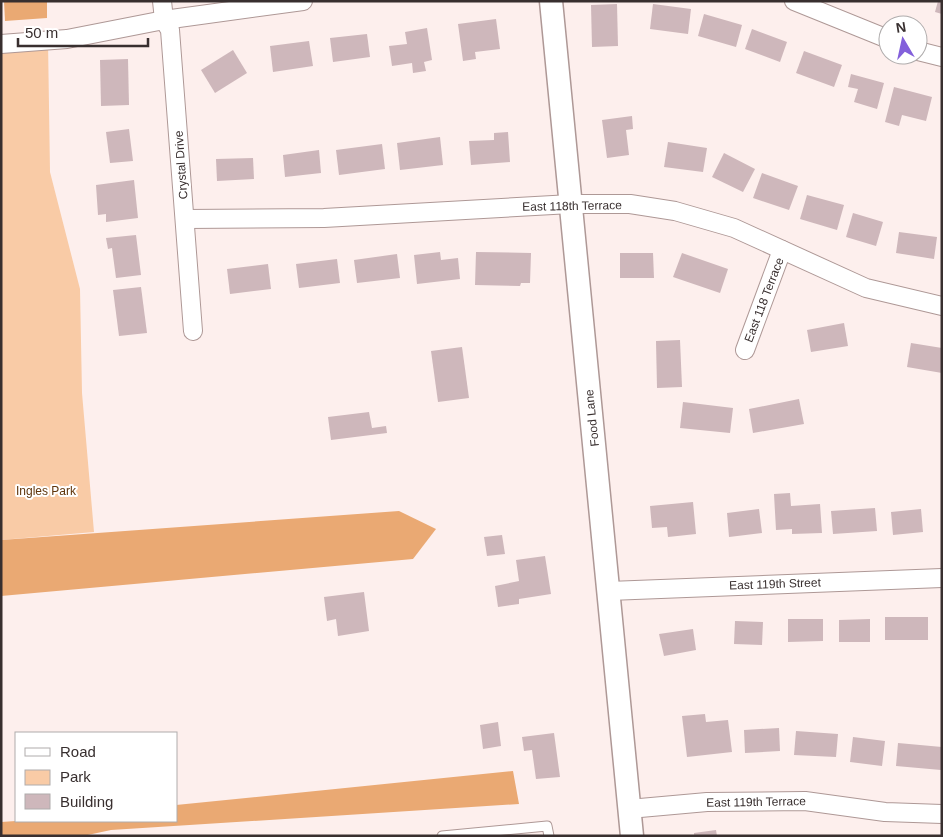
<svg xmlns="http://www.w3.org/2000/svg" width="943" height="837" viewBox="0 0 943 837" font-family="Arial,sans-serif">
<rect width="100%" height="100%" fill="#fdefed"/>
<polygon fill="#f9cba6" points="48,41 50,172 80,289 82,393 94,532 1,540 1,44"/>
<g fill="#eaa973">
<polygon points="4,1 47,1 47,18 5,21"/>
<polygon points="399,511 436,529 413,559 1,596 1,540"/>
<polygon points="513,771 519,804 111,830 83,836 1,836 1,822 16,821 176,821 176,805"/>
</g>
<g fill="#ceb7bb">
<polygon points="938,1 942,1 942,14 935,12"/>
<polygon points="617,4 618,46 592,47 591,5"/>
<polygon points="653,4 691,9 688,34 650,29"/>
<polygon points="704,14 742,25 736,47 698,36"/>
<polygon points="496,19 500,49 475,52 476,59 463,61 458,24"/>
<polygon points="427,28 432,60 424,62 426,71 413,73 412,63 392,66 389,46 407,44 405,32"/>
<polygon points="752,29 787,42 780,62 745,49"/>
<polygon points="367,34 370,57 333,62 330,38"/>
<polygon points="309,41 313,66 273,72 270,46"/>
<polygon points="233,50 247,73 215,93 201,70"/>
<polygon points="804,51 842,65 834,87 796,73"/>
<polygon points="128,59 129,105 101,106 100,60"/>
<polygon points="851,74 884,83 877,109 854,102 858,89 848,87"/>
<polygon points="894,87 932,97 926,121 902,115 899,126 885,122"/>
<polygon points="632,116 633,129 626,130 629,155 607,158 602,120"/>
<polygon points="129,129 133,161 110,163 106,132"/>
<polygon points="508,132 510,162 471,165 469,141 494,140 494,133"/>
<polygon points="440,137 443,165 400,170 397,143"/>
<polygon points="668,142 707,148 703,172 664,167"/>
<polygon points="382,144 385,169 339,175 336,150"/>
<polygon points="319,150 321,173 285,177 283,155"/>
<polygon points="724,153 755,169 743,192 712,177"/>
<polygon points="253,158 254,179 217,181 216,159"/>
<polygon points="762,173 798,186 789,210 753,198"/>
<polygon points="134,180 138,218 106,222 106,214 98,215 96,185"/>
<polygon points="807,195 844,205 837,230 800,219"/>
<polygon points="853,213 883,222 876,246 846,237"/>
<polygon points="899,232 937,237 934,259 896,253"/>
<polygon points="136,235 141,275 116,278 112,248 108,249 106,238"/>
<polygon points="440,252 441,260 458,258 460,279 417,284 414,255"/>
<polygon points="476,252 531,253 530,283 521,283 520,286 475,285"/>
<polygon points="620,253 653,253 654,278 620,278"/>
<polygon points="682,253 728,269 720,293 673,277"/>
<polygon points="397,254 400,278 357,283 354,260"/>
<polygon points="337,259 340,283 299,288 296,264"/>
<polygon points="268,264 271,289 230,294 227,269"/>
<polygon points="141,287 147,333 119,336 113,290"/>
<polygon points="844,323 848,346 811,352 807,330"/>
<polygon points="680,340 682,387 657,388 656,341"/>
<polygon points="911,343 942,348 942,373 907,367"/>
<polygon points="462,347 469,398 438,402 431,351"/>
<polygon points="799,399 804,424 753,433 749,409"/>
<polygon points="683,402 733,408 730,433 680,428"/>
<polygon points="369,412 372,428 386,426 387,433 331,440 328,417"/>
<polygon points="790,493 791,506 820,504 822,533 792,534 792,529 776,530 774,494"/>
<polygon points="693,502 696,534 668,537 667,527 652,528 650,506"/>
<polygon points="875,508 877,531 833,534 831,511"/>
<polygon points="759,509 762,533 729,537 727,513"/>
<polygon points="921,509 923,532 893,535 891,512"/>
<polygon points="502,535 505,554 487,556 484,537"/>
<polygon points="545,556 551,594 519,599 519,604 498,607 495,586 519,581 516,560"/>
<polygon points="364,592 369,631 338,636 336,619 327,621 324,597"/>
<rect x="885" y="617" width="43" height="23"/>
<polygon points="788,619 823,619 823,641 788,642"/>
<polygon points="870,619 870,642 839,642 839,620"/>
<polygon points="735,621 763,622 762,645 734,644"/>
<polygon points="693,629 696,650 664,656 659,634"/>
<polygon points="705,714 706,722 728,720 732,752 687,757 682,716"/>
<polygon points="498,722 501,746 483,749 480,725"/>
<polygon points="779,728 780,751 745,753 744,730"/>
<polygon points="796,731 838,734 836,757 794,755"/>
<polygon points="554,733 560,777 536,779 532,750 524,751 522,737"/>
<polygon points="853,737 885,741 882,766 850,762"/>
<polygon points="898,743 942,747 941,770 896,766"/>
<polygon points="716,830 717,836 694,836 694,833"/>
</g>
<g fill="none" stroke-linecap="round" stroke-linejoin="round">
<g stroke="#ae9896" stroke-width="11">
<polyline id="service" points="442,836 547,826 549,836"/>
</g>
<g stroke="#ae9896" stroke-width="20">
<g id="minor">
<polyline points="162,1 164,20 170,30 193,331"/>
<polyline points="794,1 888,39"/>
<polyline points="1,44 67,39 164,20 303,1"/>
<polyline points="918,51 942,57"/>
<polyline points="185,219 324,218 571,204 630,204 675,211 734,228 866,288 942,306"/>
<polyline points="745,350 782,250"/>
<polyline points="609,591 942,578"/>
<polyline points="629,809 707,802 805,801 885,812 942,814"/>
</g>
</g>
<g stroke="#ae9896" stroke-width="25">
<polyline id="tertiary" points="551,1 632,836"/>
</g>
<use href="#service" stroke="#fff" stroke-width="9"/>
<use href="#minor" stroke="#fff" stroke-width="18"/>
<use href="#tertiary" stroke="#fff" stroke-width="22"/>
</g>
<g text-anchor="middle" stroke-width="4" stroke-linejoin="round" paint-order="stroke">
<g font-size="12" fill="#382f2f" stroke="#fff">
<text transform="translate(181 165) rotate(-94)" y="4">Crystal Drive</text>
<text transform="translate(572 206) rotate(-1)" y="4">East 118th Terrace</text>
<text transform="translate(764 300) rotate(-69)" y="4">East 118 Terrace</text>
<text transform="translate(592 418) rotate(-96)" y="4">Food Lane</text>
<text transform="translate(775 584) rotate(-2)" y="4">East 119th Street</text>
<text transform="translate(756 802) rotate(-1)" y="4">East 119th Terrace</text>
</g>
<g font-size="12" fill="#5f350b" stroke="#fff">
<text x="46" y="495">Ingles Park</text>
</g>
</g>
<rect width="943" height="837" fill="none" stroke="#382f2f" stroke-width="5"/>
<rect x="15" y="732" width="162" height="90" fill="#ffffff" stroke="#afacac"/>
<rect x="25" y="748" width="25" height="8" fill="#ffffff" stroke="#afacac"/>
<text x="60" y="757" font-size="15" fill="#382f2f">Road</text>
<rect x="25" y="770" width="25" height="15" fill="#f9cba6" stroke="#afacac"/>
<text x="60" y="782" font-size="15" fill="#382f2f">Park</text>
<rect x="25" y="794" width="25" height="15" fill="#ceb7bb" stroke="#afacac"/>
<text x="60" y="807" font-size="15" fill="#382f2f">Building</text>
<g transform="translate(903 40) rotate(351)"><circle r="24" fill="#ffffff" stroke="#afacac"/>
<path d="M0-4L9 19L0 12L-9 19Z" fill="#8360db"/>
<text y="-8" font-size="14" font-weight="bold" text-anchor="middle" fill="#382f2f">N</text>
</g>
<path d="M18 38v8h130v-8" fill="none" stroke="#382f2f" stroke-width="2.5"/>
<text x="25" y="38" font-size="15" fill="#382f2f" stroke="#ffffff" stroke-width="4" paint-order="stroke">50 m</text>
</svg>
